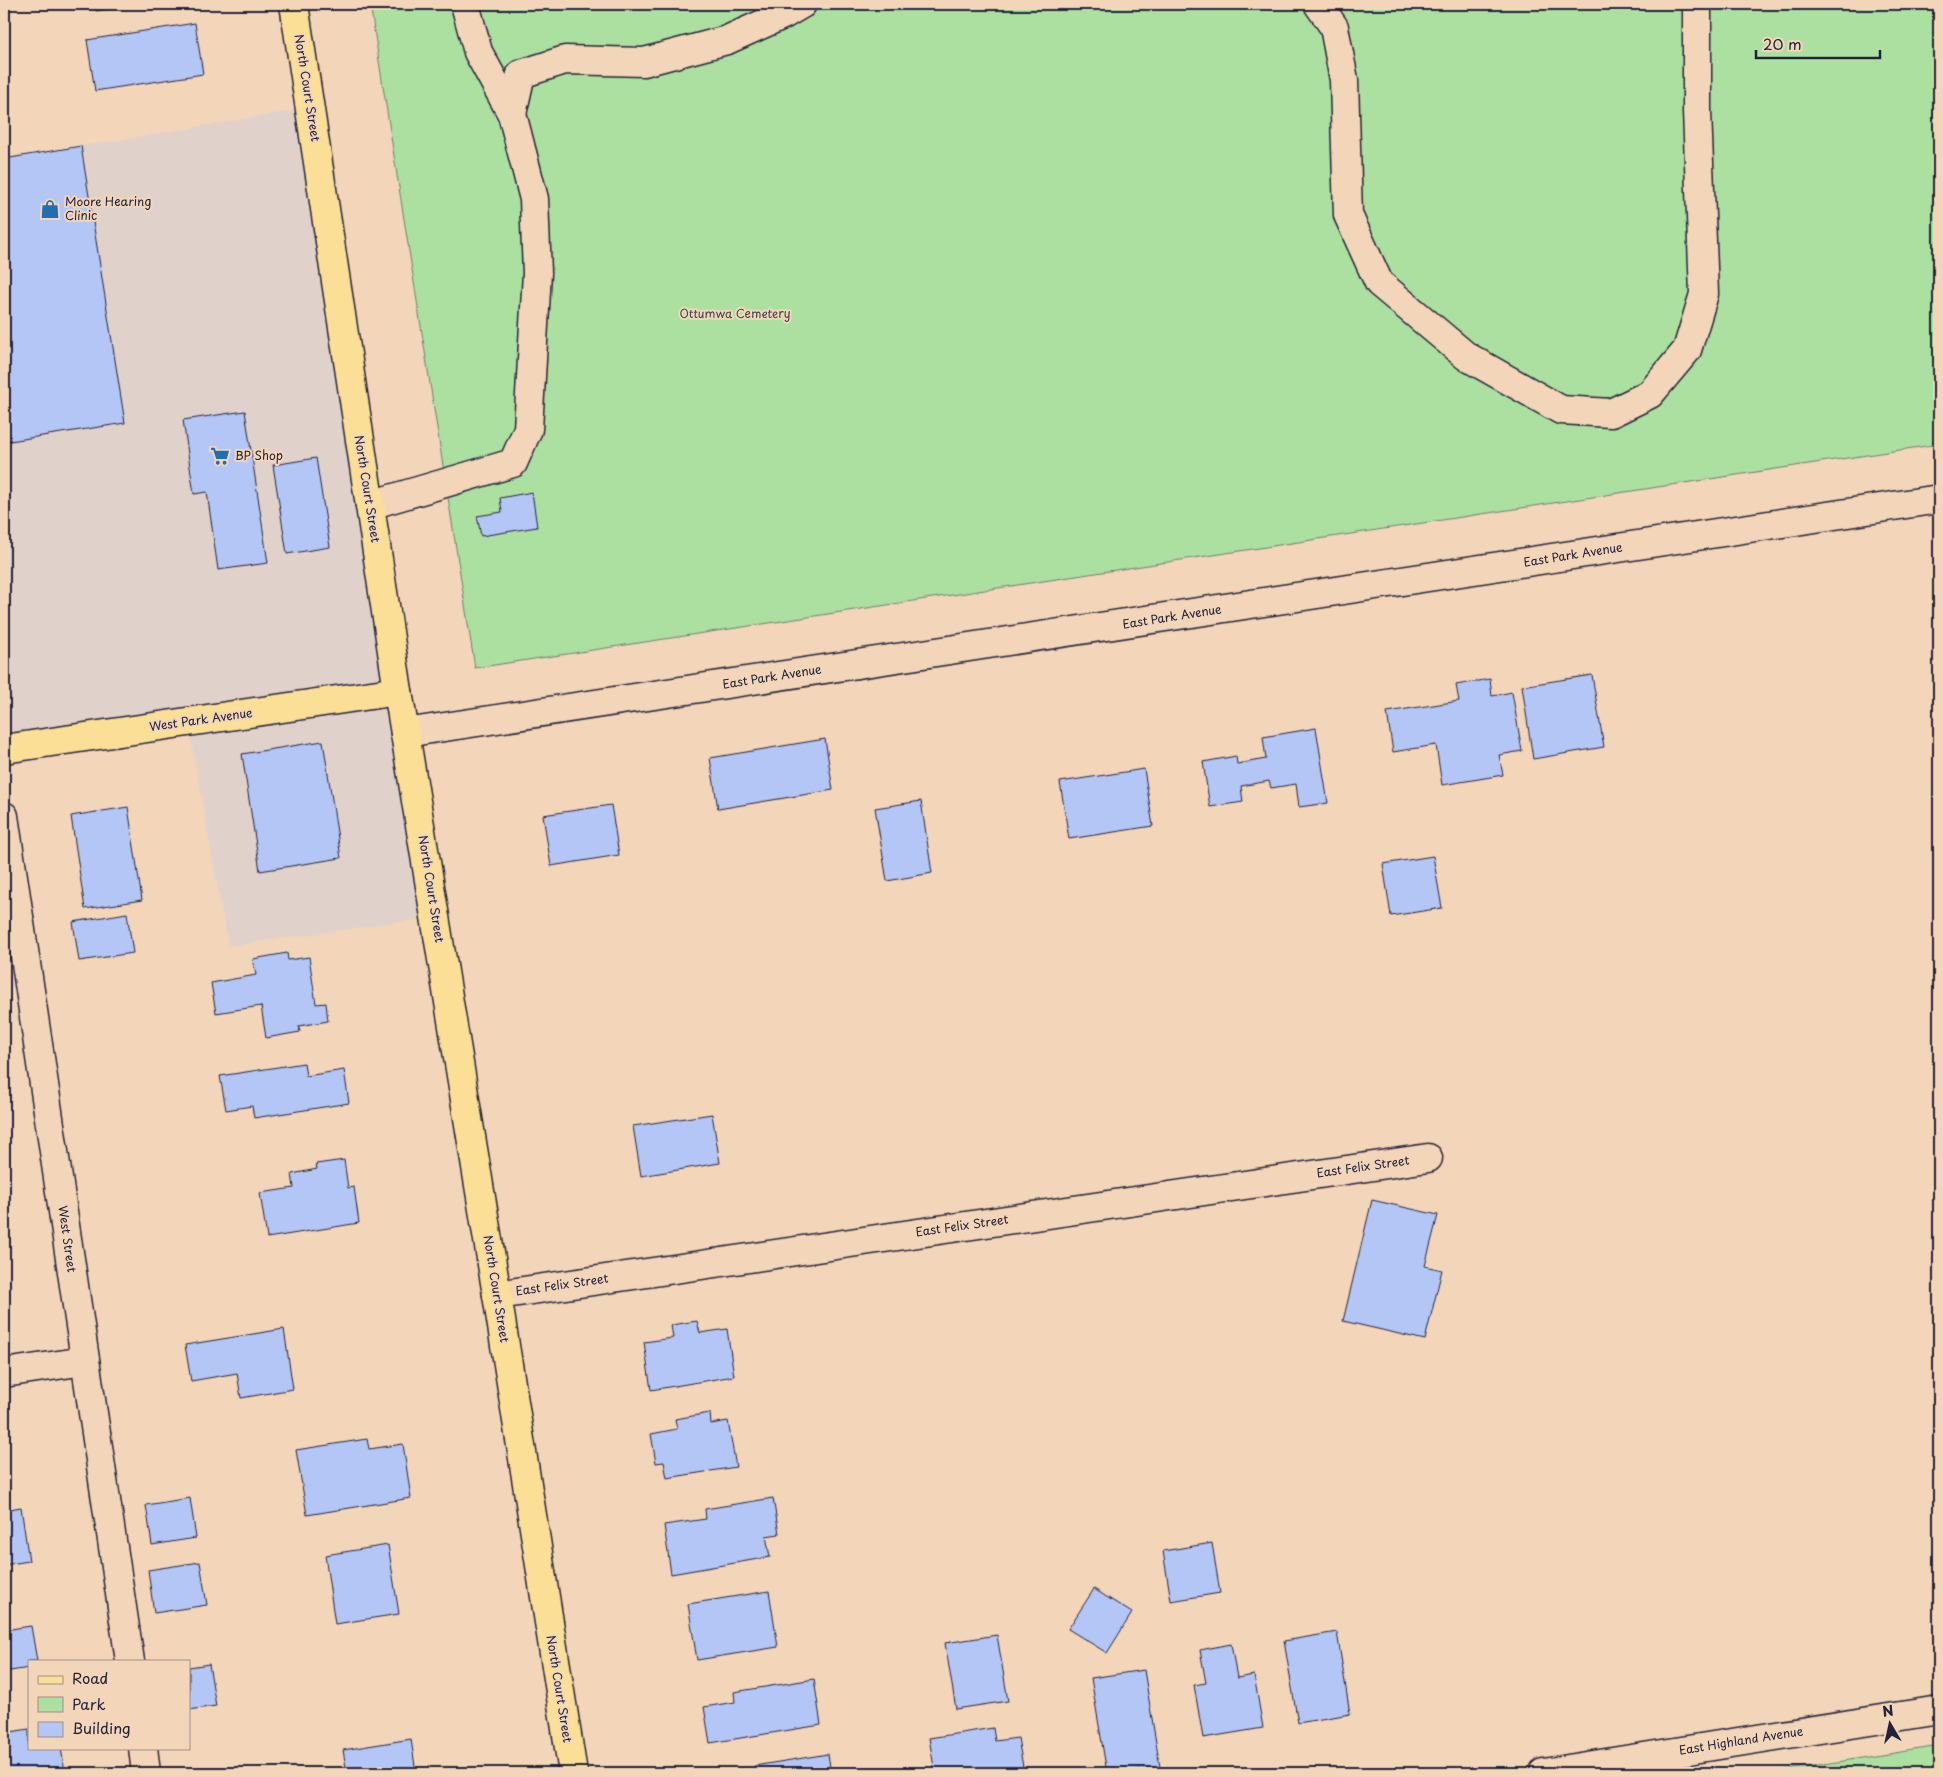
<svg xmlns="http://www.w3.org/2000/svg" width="1943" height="1777" viewBox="0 0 1943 1777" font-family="'Playpen Sans',sans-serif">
<rect width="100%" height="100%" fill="#f3d6b9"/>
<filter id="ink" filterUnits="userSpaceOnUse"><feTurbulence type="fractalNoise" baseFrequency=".02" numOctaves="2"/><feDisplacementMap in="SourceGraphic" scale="10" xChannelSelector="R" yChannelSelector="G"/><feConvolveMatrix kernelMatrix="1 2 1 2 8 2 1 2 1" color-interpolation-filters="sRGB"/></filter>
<g filter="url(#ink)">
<polygon fill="#e0d1cb" points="310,108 435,917 228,946 188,722 4,749 4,159"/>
<g fill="#ace0a1" stroke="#67816e">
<polygon points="370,4 1939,4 1939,444 475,668"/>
<polygon points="1939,1746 1939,1773 1767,1773"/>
</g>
<g fill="#b4c6f6" stroke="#22223b">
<polygon points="95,4 141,4 96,11"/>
<polygon points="195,23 203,74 95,91 87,40"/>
<polygon points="81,146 125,423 4,442 4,159"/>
<polygon points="245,411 268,563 218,570 207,492 194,494 183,420"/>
<polygon points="316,458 330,547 287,554 273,465"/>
<polygon points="532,492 537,527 481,536 477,516 502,512 500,498"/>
<polygon points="1592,675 1604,747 1533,759 1522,686"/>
<polygon points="1490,679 1492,696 1512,692 1522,751 1499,755 1503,775 1442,785 1436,745 1393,752 1387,712 1459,701 1456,685"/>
<polygon points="1316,728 1328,803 1299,807 1296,784 1271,788 1269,781 1241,786 1243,802 1210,807 1203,762 1236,756 1237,764 1266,759 1263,737"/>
<polygon points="825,739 833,790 718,809 710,758"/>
<polygon points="323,741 341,858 260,871 242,754"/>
<polygon points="1144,769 1153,826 1069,839 1060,782"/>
<polygon points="921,801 932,873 887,881 875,808"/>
<polygon points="611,805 619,855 551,866 543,815"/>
<polygon points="128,807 142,900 85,909 71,816"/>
<polygon points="1433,856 1442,908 1391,916 1383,864"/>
<polygon points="127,913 133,953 79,961 73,922"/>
<polygon points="287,953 288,960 309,957 316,1004 326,1003 328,1021 299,1026 300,1032 266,1038 261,1006 216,1013 211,983 256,975 253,959"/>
<polygon points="304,1063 306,1076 344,1070 349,1103 254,1118 252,1106 226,1110 220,1076"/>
<polygon points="712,1114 720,1163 641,1176 633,1126"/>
<polygon points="344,1160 348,1188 354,1187 359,1223 267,1238 260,1193 294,1188 292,1174 317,1169 316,1164"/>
<polygon points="1372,1200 1438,1215 1425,1266 1442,1270 1425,1340 1343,1321"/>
<polygon points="697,1321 700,1333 727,1329 734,1376 651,1390 644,1342 673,1338 671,1325"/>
<polygon points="284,1329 293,1389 241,1398 237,1373 191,1381 185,1345"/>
<polygon points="710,1413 711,1424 728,1421 736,1467 667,1478 664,1462 656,1463 651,1434 677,1429 675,1419"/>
<polygon points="367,1439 369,1449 403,1444 411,1498 307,1515 296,1450"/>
<polygon points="190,1498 196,1538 152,1545 146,1505"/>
<polygon points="773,1498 779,1534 766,1536 770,1557 671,1574 664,1525 706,1519 705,1509"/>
<polygon points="21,1507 29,1561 4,1565 4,1510"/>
<polygon points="1212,1543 1220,1593 1171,1601 1163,1551"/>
<polygon points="388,1545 399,1614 335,1624 325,1555"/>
<polygon points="200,1562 207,1605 154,1613 148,1570"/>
<polygon points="1094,1589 1132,1613 1107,1653 1068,1629"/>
<polygon points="769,1591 778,1647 697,1660 688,1604"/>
<polygon points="31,1626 37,1661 29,1661 29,1668 4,1672 4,1630"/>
<polygon points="1337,1632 1350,1714 1298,1723 1284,1641"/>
<polygon points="997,1635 1008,1701 956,1709 945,1643"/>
<polygon points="1231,1644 1237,1678 1254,1675 1263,1728 1203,1738 1194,1685 1206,1683 1200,1650"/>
<polygon points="209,1664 216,1706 189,1710 189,1667"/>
<polygon points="1144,1670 1160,1767 1125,1773 1107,1773 1091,1678"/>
<polygon points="814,1679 821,1725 710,1743 704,1707 735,1702 734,1692"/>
<polygon points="993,1728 995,1741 1018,1738 1023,1767 1000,1771 1000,1773 935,1773 929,1738"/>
<polygon points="29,1729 29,1748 61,1748 65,1772 4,1773 4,1733"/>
<polygon points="411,1739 416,1773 347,1773 343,1750"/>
<polygon points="828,1754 831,1773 756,1773 754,1766"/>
</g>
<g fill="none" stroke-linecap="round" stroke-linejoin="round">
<g stroke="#22223b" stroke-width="31">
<g id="minor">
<polyline points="1318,4 1334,27 1344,80 1348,215 1379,283 1466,356 1561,410 1611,413 1650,394 1687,350 1704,294 1697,111 1697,4"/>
<polyline points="512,114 521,74 565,60 644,62 727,40 785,14 802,4"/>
<polyline points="370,505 513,463 528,429 537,273 534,199 512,114 478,52 465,4"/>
<polyline points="405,733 1939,499"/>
<polyline points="4,816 130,1661"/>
<polyline points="497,1295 1428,1158"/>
<polyline points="4,1373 85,1361"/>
<polyline points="143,1748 146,1773"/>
<polyline points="1543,1773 1939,1710"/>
</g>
</g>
<g stroke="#22223b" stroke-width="31">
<g id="major">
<polyline points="294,4 398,691 497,1295 573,1773"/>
<polyline points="4,749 398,691"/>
</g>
</g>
<use href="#minor" stroke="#f3d6b9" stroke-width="28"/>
<use href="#major" stroke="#fbdf96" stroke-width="28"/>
</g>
</g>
<defs>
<g id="shop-bare" transform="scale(1.5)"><path d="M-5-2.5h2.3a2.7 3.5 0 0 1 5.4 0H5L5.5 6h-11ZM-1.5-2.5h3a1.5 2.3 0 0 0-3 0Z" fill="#1f6fb2" stroke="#f3d6b9" stroke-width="2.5" paint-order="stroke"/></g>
<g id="supermarket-bare" transform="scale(1.5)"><path d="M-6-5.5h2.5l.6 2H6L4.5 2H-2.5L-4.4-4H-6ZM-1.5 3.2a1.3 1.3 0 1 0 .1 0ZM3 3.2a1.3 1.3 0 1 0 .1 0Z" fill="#1f6fb2" stroke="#f3d6b9" stroke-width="2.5" paint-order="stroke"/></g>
</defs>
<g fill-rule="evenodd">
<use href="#shop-bare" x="50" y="209"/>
<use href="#supermarket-bare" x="220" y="456"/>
</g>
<g text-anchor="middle" stroke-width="4" stroke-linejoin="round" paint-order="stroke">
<g font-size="12" fill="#22223b" stroke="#f3d6b9">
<text transform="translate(307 88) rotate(81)" y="4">North Court Street</text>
<text transform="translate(367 489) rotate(81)" y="4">North Court Street</text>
<text transform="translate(1573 555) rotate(-9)" y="4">East Park Avenue</text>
<text transform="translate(1172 617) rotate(-9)" y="4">East Park Avenue</text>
<text transform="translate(772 677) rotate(-9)" y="4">East Park Avenue</text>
<text transform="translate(201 720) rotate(-8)" y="4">West Park Avenue</text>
<text transform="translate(431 889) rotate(81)" y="4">North Court Street</text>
<text transform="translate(1363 1167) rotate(-8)" y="4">East Felix Street</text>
<text transform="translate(962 1226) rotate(-8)" y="4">East Felix Street</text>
<text transform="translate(67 1239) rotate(82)" y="4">West Street</text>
<text transform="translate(562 1285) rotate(-8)" y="4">East Felix Street</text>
<text transform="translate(496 1289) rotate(81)" y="4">North Court Street</text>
<text transform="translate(559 1689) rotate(81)" y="4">North Court Street</text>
<text transform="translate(1741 1741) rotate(-9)" y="4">East Highland Avenue</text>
</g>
<g font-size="12" fill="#22223b" stroke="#f3d6b9" text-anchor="start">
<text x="65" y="206">Moore Hearing<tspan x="65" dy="14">Clinic</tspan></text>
<text x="235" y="460">BP Shop</text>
</g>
<g font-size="12" fill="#3e484f" stroke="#f3d6b9">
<text x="735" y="318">Ottumwa Cemetery</text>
</g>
</g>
<rect width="1943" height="1777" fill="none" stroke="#f3d6b9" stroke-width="20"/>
<rect x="10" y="10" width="1923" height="1757" fill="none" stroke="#22223b" stroke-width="2" filter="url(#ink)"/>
<rect x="28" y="1660" width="162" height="90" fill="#f3d6b9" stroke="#9f8e87"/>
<rect x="38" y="1676" width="25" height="8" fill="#fbdf96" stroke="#9f8e87"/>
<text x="72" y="1684" font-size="15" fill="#22223b">Road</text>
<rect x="38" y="1697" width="25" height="15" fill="#ace0a1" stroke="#9f8e87"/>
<text x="72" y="1710" font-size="15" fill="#22223b">Park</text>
<rect x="38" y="1722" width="25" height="15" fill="#b4c6f6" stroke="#9f8e87"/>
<text x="72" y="1734" font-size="15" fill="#22223b">Building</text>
<g transform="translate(1890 1724) rotate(351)" stroke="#f3d6b9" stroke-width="4" paint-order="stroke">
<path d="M0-4L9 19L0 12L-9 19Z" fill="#22223b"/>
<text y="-8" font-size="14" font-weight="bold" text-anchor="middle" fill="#22223b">N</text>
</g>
<path d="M1756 50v8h124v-8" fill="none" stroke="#22223b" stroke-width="2.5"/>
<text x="1763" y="50" font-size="15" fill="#22223b" stroke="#f3d6b9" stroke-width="4" paint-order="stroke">20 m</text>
</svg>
